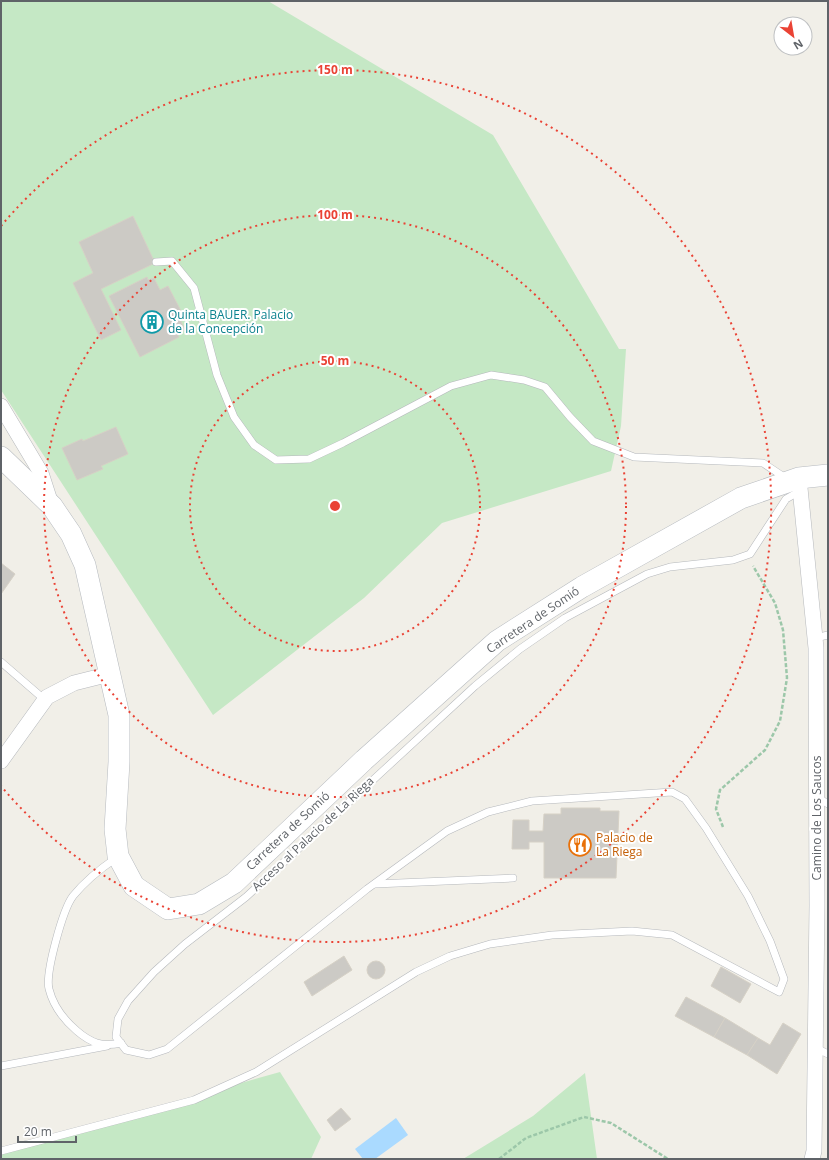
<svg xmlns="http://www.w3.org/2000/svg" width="829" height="1160" viewBox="0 0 829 1160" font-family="'Open Sans',sans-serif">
<rect width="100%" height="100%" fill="#f1efe8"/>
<g fill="#c5e8c5">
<polygon points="1,1 268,1 493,135 619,349 626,349 621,426 611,471 442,523 364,598 213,715 1,390"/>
<polygon points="280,1072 321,1137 311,1159 1,1159 1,1151"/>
<polygon points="585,1073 597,1159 463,1159 533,1116"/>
</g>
<polygon fill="#aadaff" points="396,1118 408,1135 375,1159 363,1159 355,1149"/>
<g fill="#cccac5" stroke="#d6d1c6">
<polygon points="133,216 155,263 101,289 121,330 101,340 73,283 93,273 79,242"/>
<polygon points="147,277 148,280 154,278 160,290 168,286 181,311 177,313 185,330 177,334 179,337 140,357 109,296"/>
<polygon points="116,427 128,454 101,466 103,469 77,480 62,448 82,439 83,441"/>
<polygon points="1,563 15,574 1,594"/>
<polygon points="561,808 600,808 600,811 619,811 616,878 544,878 544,842 529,842 529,849 512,849 513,820 529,820 529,831 543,831 544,814 561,814"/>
<polygon points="344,956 352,970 312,996 304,982"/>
<circle cx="376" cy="970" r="9"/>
<polygon points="721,967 751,984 740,1003 711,986"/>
<polygon points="686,997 725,1018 714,1037 675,1016"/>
<polygon points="725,1018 758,1038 747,1055 714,1037"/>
<polygon points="783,1023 801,1034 777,1074 747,1055 758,1038 770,1045"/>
<polygon points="341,1108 351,1119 335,1131 327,1120"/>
</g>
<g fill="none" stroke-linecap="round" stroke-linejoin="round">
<g stroke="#b5b8bc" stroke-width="8">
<g id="lane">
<polyline points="156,262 172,261 194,288 217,375 234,417 254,445 276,460 309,459 343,443 451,386 491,375 524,380 545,387 570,417 593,441 634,457 763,463 787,479"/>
<polyline points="815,638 828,635"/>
<polyline points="1,662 45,700"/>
<polyline points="817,797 828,804"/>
<path d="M116,858C100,869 86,880 73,896C63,909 45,973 49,989C53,1005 64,1020 77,1031C91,1043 102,1047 121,1043"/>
<polyline points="375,884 513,878"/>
<polyline points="816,1048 828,1054"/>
<polyline points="1,1066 107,1046"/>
<polyline points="1,1151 194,1100 256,1072 416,972 450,956 490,944 552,935 632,931 672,935 779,992 784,979 770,941 748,896 706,828 685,799 672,792 532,801 488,812 447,831 367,889 167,1049 149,1055 126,1050 116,1037 118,1019 128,1001 154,972 185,944 246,897 475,686 520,649 565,618 647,574 670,567 733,560 750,554 786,499 800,491"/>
</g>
</g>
<g stroke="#b5b8bc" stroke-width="16">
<g id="street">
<polyline points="1,406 41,473 51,504"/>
<polyline points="799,478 816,648 817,905 814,1151 812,1159"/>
<polyline points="1,761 47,697 74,683 110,674"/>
</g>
</g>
<g stroke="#b6babf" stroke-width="22">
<polyline id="secondary" points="1,457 52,506 71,534 85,565 119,715 119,762 115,829 118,856 134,886 168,909 199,904 234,883 364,760 497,641 582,587 741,498 799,478 828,475"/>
</g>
<g stroke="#9cc7a9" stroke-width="2.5" stroke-dasharray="4 2" stroke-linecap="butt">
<polyline points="723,827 716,809 720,790 765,750 780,721 787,678 783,630 775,603 753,566"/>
<polyline points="499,1159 526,1138 584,1117 611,1123 668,1159"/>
</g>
<use href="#lane" stroke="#fff" stroke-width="7"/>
<use href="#street" stroke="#fff" stroke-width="15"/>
<use href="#secondary" stroke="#fff" stroke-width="21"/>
</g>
<g fill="none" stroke="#ea4335" stroke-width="2" stroke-dasharray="2 4">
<circle cx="335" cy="506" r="145"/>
<circle cx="335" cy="506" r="291"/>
<path d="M1 226A436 436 0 1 1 1 786"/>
</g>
<defs>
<g id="building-ring" transform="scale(1.15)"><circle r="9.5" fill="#fff" stroke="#0f9aa8" stroke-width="1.5"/><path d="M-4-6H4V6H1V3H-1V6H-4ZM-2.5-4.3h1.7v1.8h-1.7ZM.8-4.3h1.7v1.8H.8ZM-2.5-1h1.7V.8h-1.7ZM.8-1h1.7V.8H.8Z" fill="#0f9aa8"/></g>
<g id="restaurant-ring" transform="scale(1.15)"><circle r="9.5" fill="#fff" stroke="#e8710a" stroke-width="1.5"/><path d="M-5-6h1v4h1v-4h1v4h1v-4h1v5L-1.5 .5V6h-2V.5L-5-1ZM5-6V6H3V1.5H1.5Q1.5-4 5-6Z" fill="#e8710a"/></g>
</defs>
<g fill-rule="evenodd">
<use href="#building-ring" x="152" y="322"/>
<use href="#restaurant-ring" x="580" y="845"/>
</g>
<g text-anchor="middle" stroke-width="4" stroke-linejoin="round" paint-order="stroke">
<g font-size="12" fill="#0d838f" stroke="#fff" text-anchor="start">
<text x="168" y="319">Quinta BAUER. Palacio<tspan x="168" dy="14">de la Concepción</tspan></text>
</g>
<g font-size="12" fill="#5f6368" stroke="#fff">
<text transform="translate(533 620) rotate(-34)" y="4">Carretera de Somió</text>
<text transform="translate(817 818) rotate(-90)" y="4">Camino de Los Saucos</text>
<text transform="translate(288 831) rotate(-43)" y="4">Carretera de Somió</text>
<text transform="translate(313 834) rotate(-43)" y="4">Acceso al Palacio de La Riega</text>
</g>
<g font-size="12" fill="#c56008" stroke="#fff" text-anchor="start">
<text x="596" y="842">Palacio de<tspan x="596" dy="14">La Riega</tspan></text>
</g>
</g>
<circle cx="335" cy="506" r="6" fill="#ea4335" stroke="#fff" stroke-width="2"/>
<g font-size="12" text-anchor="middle" font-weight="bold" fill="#ea4335" stroke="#fff" stroke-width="4" stroke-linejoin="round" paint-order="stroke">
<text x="335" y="74">150 m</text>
<text x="335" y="219">100 m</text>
<text x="335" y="365">50 m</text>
</g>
<rect width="829" height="1160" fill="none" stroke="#5f6368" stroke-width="4"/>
<g transform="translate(793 36) rotate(149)"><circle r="19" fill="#ffffff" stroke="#bfc1c3"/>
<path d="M0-3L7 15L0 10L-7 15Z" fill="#ea4335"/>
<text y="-6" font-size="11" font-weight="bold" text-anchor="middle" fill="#5f6368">N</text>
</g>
<path d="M18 1136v6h58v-6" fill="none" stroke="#5f6368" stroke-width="2"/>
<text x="24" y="1136" font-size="12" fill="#5f6368" stroke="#ffffff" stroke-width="3" paint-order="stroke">20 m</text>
</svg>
